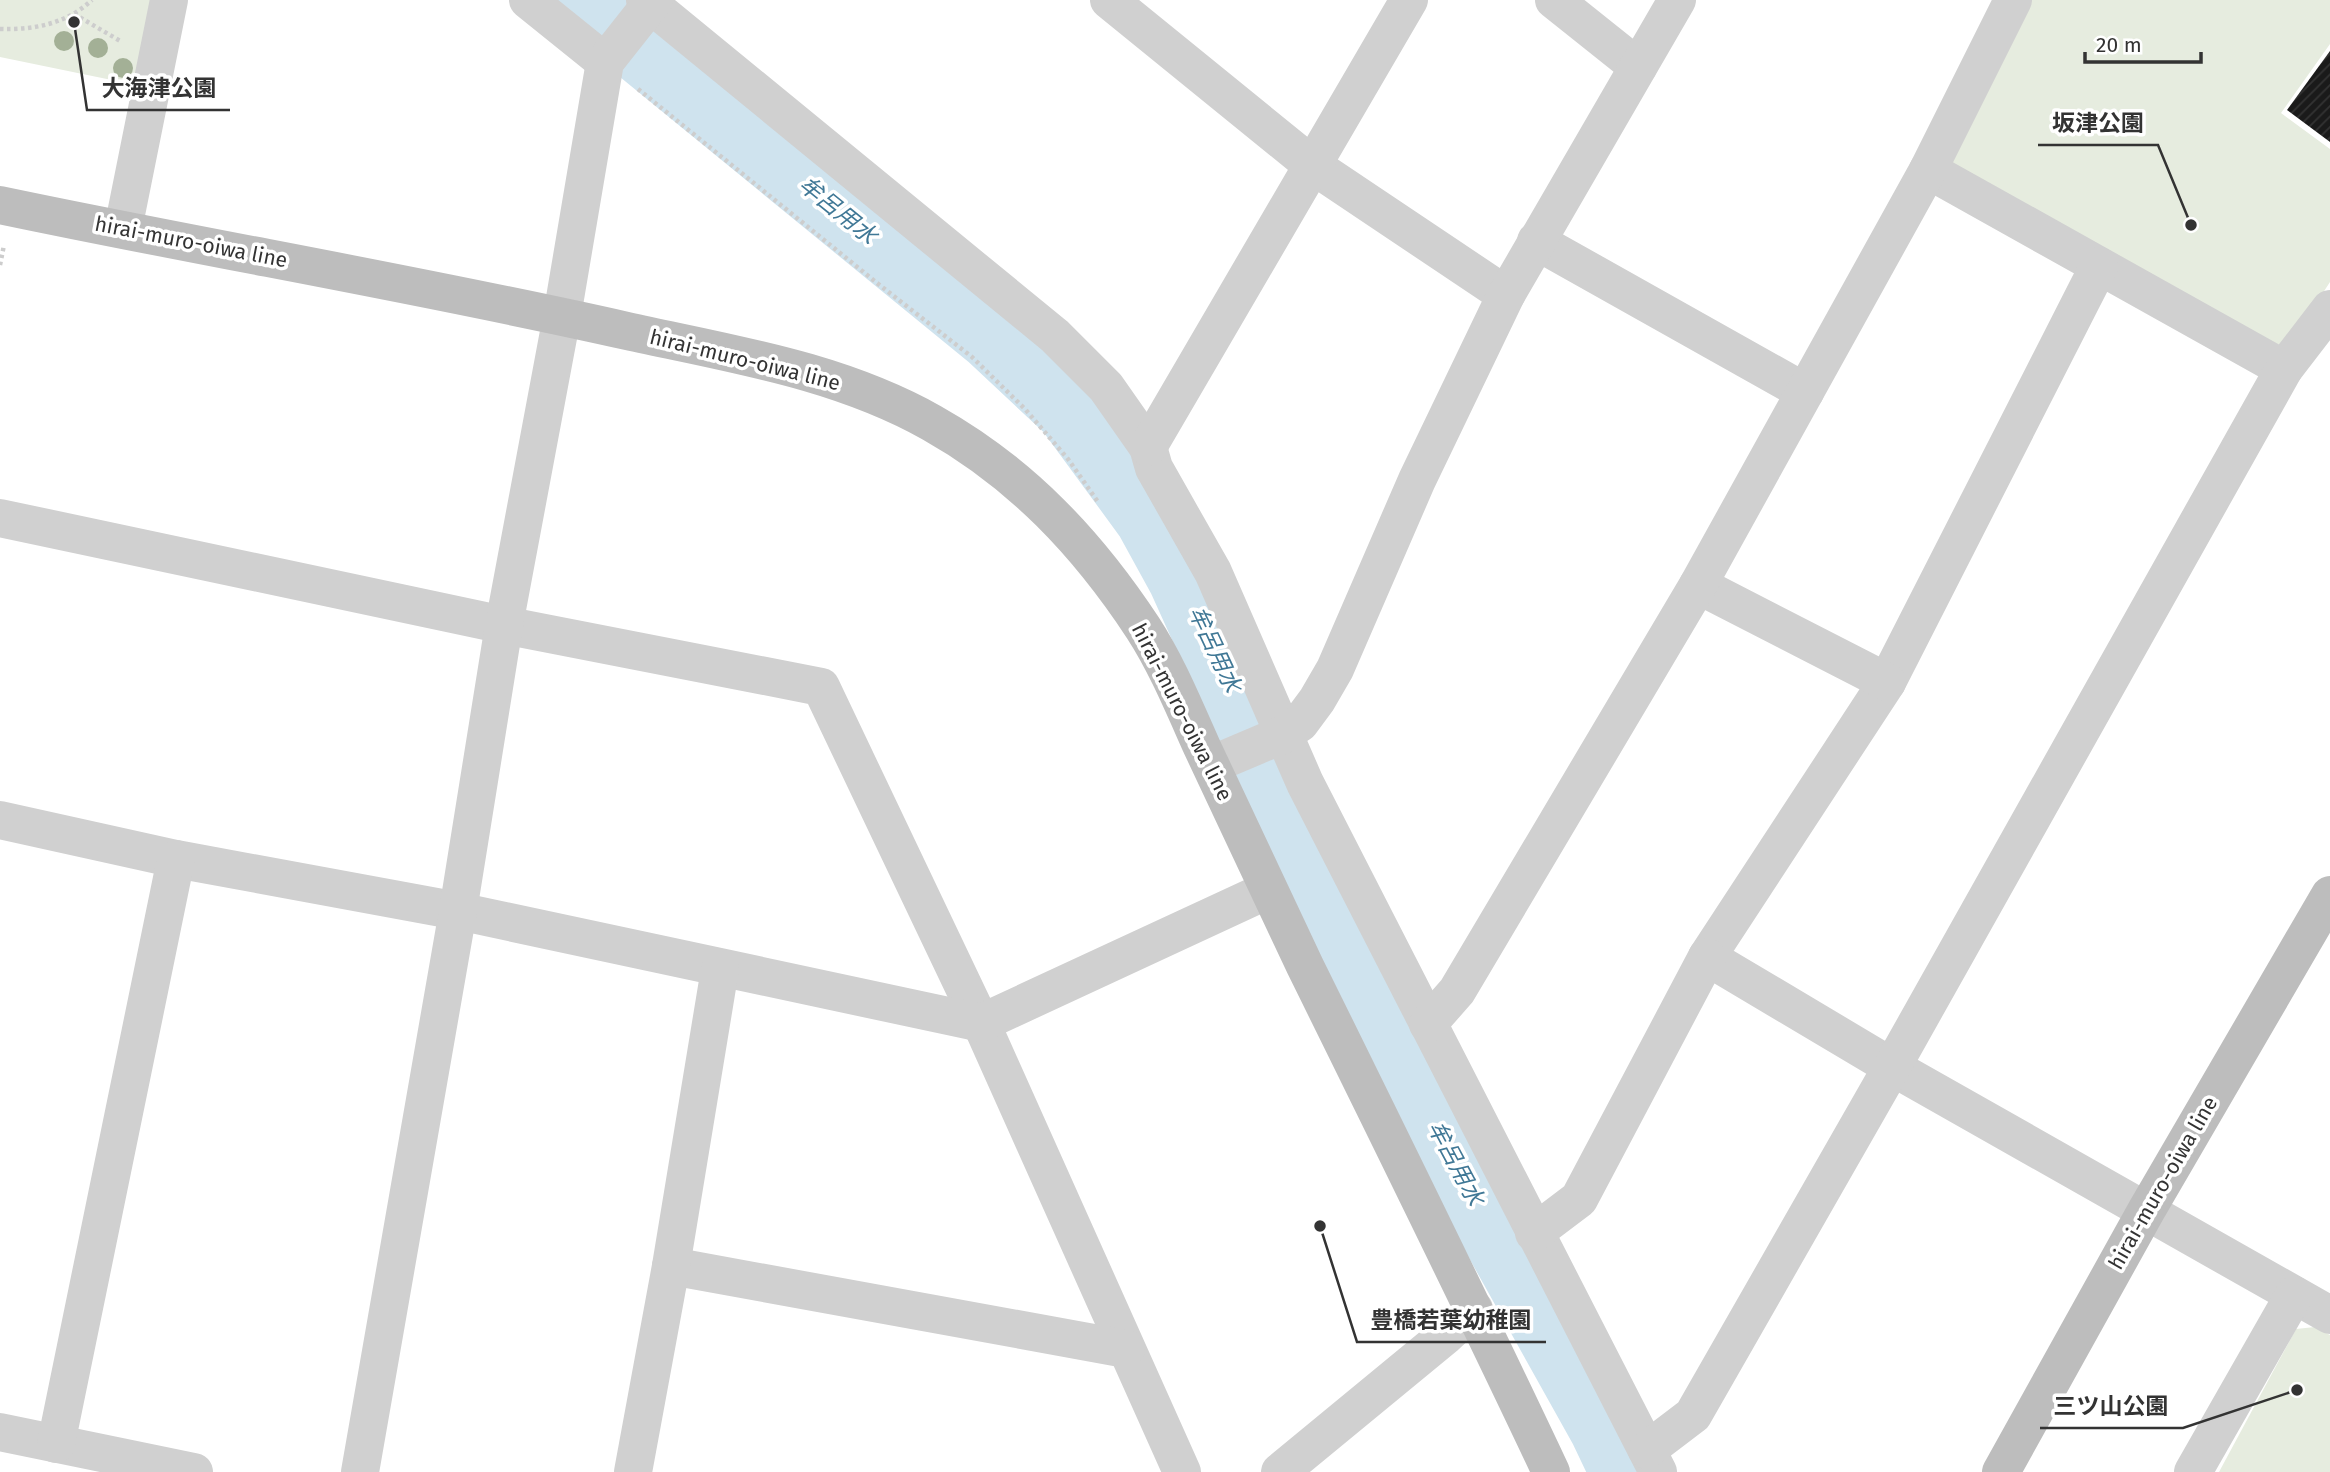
<svg xmlns="http://www.w3.org/2000/svg" width="2330" height="1472" viewBox="0 0 2330 1472" font-family="'Fira Sans','Noto Sans JP',sans-serif">
<defs>
<pattern id="building-hatch" width="6" height="6" patternUnits="userSpaceOnUse" patternTransform="scale(1.75)"><rect width="6" height="6" fill="#1a1a1a"/><path d="M-1 1l2-2M0 6l6-6M5 7l2-2" fill="none" stroke="#333"/></pattern>
</defs>
<rect width="100%" height="100%" fill="#fff"/>
<g fill="#e6ecdf">
<polygon points="0,0 153,0 136,85 0,57"/>
<polygon points="2029,0 2330,0 2330,44 2281,113 2330,149 2330,282 2290,343 2267,346 1949,168"/>
<polygon points="2315,1327 2330,1335 2330,1472 2219,1472 2296,1329"/>
</g>
<g fill="none" stroke-linecap="round" stroke-linejoin="round">
<polyline stroke="#cfe3ee" stroke-width="70" points="581,0 992,336 1070,409 1149,517 1183,579 1300,838 1436,1127 1604,1428 1625,1472"/>
</g>
<polygon fill="url(#building-hatch)" points="2330,51 2330,142 2287,110"/>
<g fill="none" stroke-linecap="round" stroke-linejoin="round">
<g stroke="#cdcdcd" stroke-width="4.5" stroke-dasharray="3.5 3.5" stroke-linecap="butt">
<polyline points="74,14 122,42"/>
<path d="M0,29C34,30 66,24 92,0"/>
<polyline points="638,89 877,283 972,357 1025,409 1068,459 1098,502"/>
<polyline points="0,265 4,245"/>
</g>
<g stroke="#d0d0d0" stroke-width="38">
<polyline points="528,0 605,62"/>
<polyline points="645,0 1055,336 1106,387 1148,447 1154,468 1213,572 1305,783 1658,1472"/>
<polyline points="1109,0 1312,165 1506,295"/>
<polyline points="1554,0 1638,67"/>
<polyline points="1928,170 2284,369"/>
<polyline points="123,229 169,0"/>
<polyline points="1536,241 1805,392"/>
<polyline points="2099,266 1887,682 1707,957 1892,1067 2330,1315"/>
<polyline points="1148,447 1409,0"/>
<polyline points="0,518 504,625 821,687 981,1023 1182,1472"/>
<polyline points="1698,585 1887,682"/>
<polyline points="0,820 176,859 458,911 981,1023 1268,890"/>
<polyline points="1428,1024 1457,991 1698,585 1928,170 2013,0"/>
<polyline points="1534,1233 1579,1199 1707,957"/>
<polyline points="671,1266 1126,1349"/>
<polyline points="0,1432 194,1472"/>
<polyline points="56,1444 176,859"/>
<polyline points="1647,1450 1693,1415 1892,1067 2284,369 2330,309"/>
<polyline points="360,1472 458,911 504,625 562,316 605,62 654,0"/>
<polyline points="633,1472 671,1266 720,969"/>
<polyline points="1280,1472 1445,1336 1474,1309"/>
<polyline points="2193,1472 2294,1295"/>
</g>
<polyline stroke="#d0d0d0" stroke-width="38" points="1211,765 1282,735 1300,723 1317,700 1335,669 1417,480 1506,295 1677,0"/>
<g stroke="#bdbdbd" stroke-width="38">
<path d="M0,205C209,249 419,284 627,331C731,354 838,370 932,423C1021,473 1087,543 1143,628C1167,665 1184,707 1202,747C1236,820 1270,893 1305,966C1388,1134 1471,1302 1551,1472"/>
<polyline points="2001,1472 2146,1211 2330,895"/>
</g>
</g>
<g fill="#a3b096">
<circle cx="64" cy="41" r="10"/>
<circle cx="98" cy="48" r="10"/>
<circle cx="123" cy="68" r="10"/>
</g>
<g text-anchor="middle" stroke-width="7" stroke-linejoin="round" paint-order="stroke">
<g font-size="21" fill="#333" stroke="#fff">
<text transform="translate(191 242) rotate(11)" y="7">hirai-muro-oiwa line</text>
<text transform="translate(745 360) rotate(14)" y="7">hirai-muro-oiwa line</text>
<text transform="translate(1182 712) rotate(63)" y="7">hirai-muro-oiwa line</text>
<text transform="translate(2163 1183) rotate(-60)" y="7">hirai-muro-oiwa line</text>
</g>
<g font-size="23" font-style="italic" fill="#407896" stroke="#fff">
<text transform="translate(838 210) rotate(39)" y="8">牟呂用水</text>
<text transform="translate(1215 649) rotate(65)" y="8">牟呂用水</text>
<text transform="translate(1456 1163) rotate(62)" y="8">牟呂用水</text>
</g>
</g>
<path fill="none" stroke="#333" stroke-width="2.5" d="M74 22L87 110H230M2191 225L2158 145H2038M1320 1226L1357 1342H1546M2297 1390L2183 1428H2040"/>
<g fill="#333" stroke="#fff" stroke-width="2.5">
<circle cx="74" cy="22" r="7"/>
<circle cx="2191" cy="225" r="7"/>
<circle cx="1320" cy="1226" r="7"/>
<circle cx="2297" cy="1390" r="7"/>
</g>
<g font-size="23" text-anchor="middle" font-weight="bold" fill="#333" stroke="#fff" stroke-width="7" stroke-linejoin="round" paint-order="stroke">
<text x="159" y="96">大海津公園</text>
<text x="2098" y="131">坂津公園</text>
<text x="1451" y="1328">豊橋若葉幼稚園</text>
<text x="2111" y="1414">三ツ山公園</text>
</g>
<path d="M2085 52v10h116v-10" fill="none" stroke="#333333" stroke-width="3.5"/>
<text x="2096" y="52" font-size="21" fill="#333333" stroke="#ffffff" stroke-width="5" paint-order="stroke">20 m</text>
</svg>
